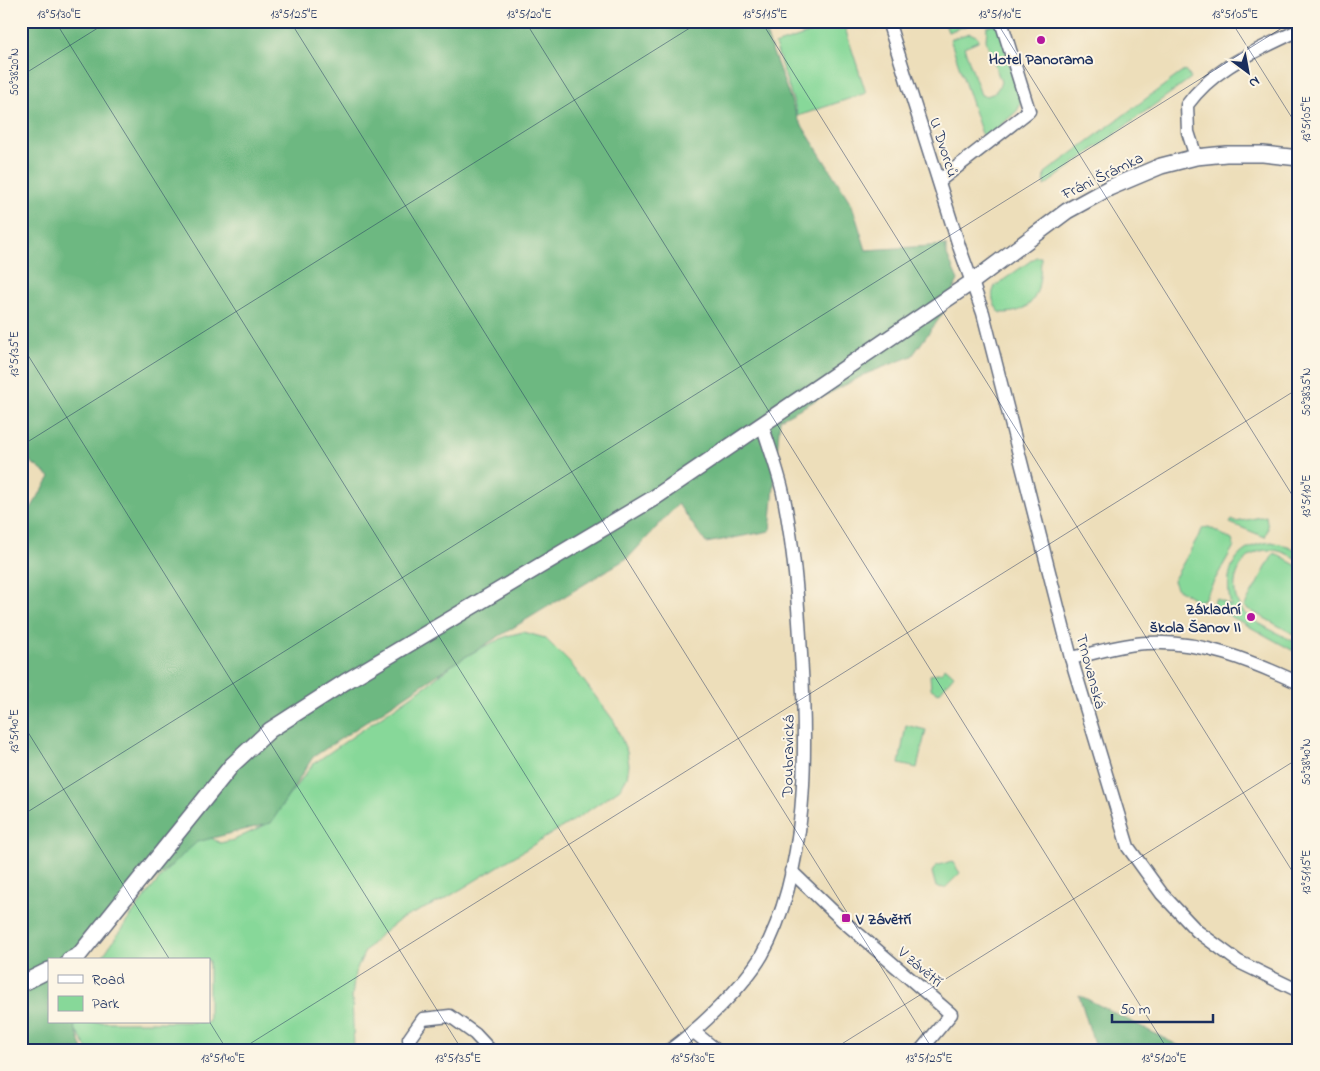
<svg xmlns="http://www.w3.org/2000/svg" width="1320" height="1071" viewBox="0 0 1320 1071" font-family="'Indie Flower',sans-serif">
<rect width="100%" height="100%" fill="#fcf5e5"/>
<filter id="ink" filterUnits="userSpaceOnUse"><feTurbulence type="fractalNoise" baseFrequency=".02" numOctaves="2"/><feDisplacementMap in="SourceGraphic" scale="10" xChannelSelector="R" yChannelSelector="G"/><feConvolveMatrix kernelMatrix="1 2 1 2 8 2 1 2 1" color-interpolation-filters="sRGB"/></filter>
<filter id="wash" filterUnits="userSpaceOnUse"><feTurbulence type="fractalNoise" baseFrequency=".0096" numOctaves="4" result="noise"/><feDisplacementMap in="SourceGraphic" scale="20" xChannelSelector="R" yChannelSelector="G"/><feGaussianBlur stdDeviation="1.12" result="paint"/><feColorMatrix in="noise" values="0 0 0 0 0 0 0 0 0 0 0 0 0 0 0 0 0 1.4 0 .05"/><feComposite in="paint" operator="in"/></filter>
<g filter="url(#wash)">
<rect width="100%" height="100%" fill="#eddeba"/>
<g fill="#87d899" stroke="#51847c">
<polygon points="806,21 842,21 810,32"/>
<polygon points="944,21 980,21 948,32"/>
<polygon points="843,22 866,93 798,116 775,45"/>
<path d="M998,24L1021,103L1017,111L984,140L950,39L970,33L978,37V41L964,47L981,95C991,98 998,91 1001,82L986,41L987,27Z"/>
<polygon points="1185,70 1191,78 1044,186 1045,173"/>
<path d="M1036,257H1041C1040,287 1039,314 1000,313C993,304 990,296 995,286Z"/>
<polygon points="1266,516 1268,529 1265,537 1230,523 1232,520 1236,522"/>
<polygon points="1209,527 1232,540 1234,546 1204,599 1198,601 1176,588 1173,581 1203,528"/>
<path d="M1272,542L1288,546L1299,552V560C1289,555 1281,550 1270,550C1241,549 1226,584 1240,607C1248,621 1284,636 1299,644V654L1212,606L1216,598L1231,606C1223,572 1233,545 1272,542Z"/>
<polygon points="1274,553 1299,567 1299,637 1244,607"/>
<path d="M523,632L545,638L571,664L614,721L627,752L629,765L627,777L620,789L582,815L445,899L401,919L378,937L365,951L355,973L352,997L354,1050H88L71,1022H209V960H100C131,915 162,870 203,833L220,843L234,840L267,824L313,764L427,685L456,662L481,648L507,636Z"/>
<polygon points="945,667 954,675 939,693 931,689 930,675 942,672"/>
<polygon points="906,725 926,730 917,768 899,764"/>
<polygon points="952,861 960,873 945,888 936,887 932,872 936,866"/>
</g>
<g fill="#6db881" stroke="#447470">
<polygon points="21,21 761,21 798,119 852,205 866,250 946,245 946,253 958,280 941,316 912,356 868,373 780,419 770,531 706,543 678,504 629,557 452,665 313,757 271,823 197,842 66,960 49,960 49,1022 73,1022 83,1050 21,1050 21,525 50,477 21,454"/>
<polygon points="1079,995 1187,1050 1096,1050"/>
</g>
</g>
<g filter="url(#ink)">
<g fill="none" stroke-linecap="round" stroke-linejoin="round">
<g stroke="#646c7e" stroke-width="15">
<g id="minor">
<polyline points="888,21 960,249 983,313 1071,658 1128,847 1162,894 1197,931 1239,962 1299,991"/>
<path d="M1196,157L1188,132L1187,105C1215,66 1257,51 1299,30"/>
<polyline points="939,181 1029,111 1001,21"/>
<path d="M1071,658C1096,653 1122,644 1147,643C1201,640 1251,661 1299,683"/>
<polyline points="791,871 842,920 951,1014 921,1050"/>
<polyline points="694,1032 716,1050"/>
<polyline points="411,1050 409,1039 423,1019 450,1016 475,1034 490,1050"/>
<path d="M670,1050C699,1029 744,986 762,955C809,870 807,749 801,654C798,600 794,547 783,493C778,470 769,447 762,424"/>
</g>
</g>
<g stroke="#646c7e" stroke-width="18">
<g id="tertiary">
<polyline points="69,960 79,955 232,765 270,730 345,682 654,498 972,282 1067,211 1109,188 1161,166 1196,157 1226,154 1263,154 1299,158"/>
<polyline points="21,984 49,970"/>
</g>
</g>
<use href="#minor" stroke="#fff" stroke-width="12"/>
<use href="#tertiary" stroke="#fff" stroke-width="15"/>
</g>
</g>
<path fill="none" stroke="#1b2f5e" stroke-width="1" stroke-opacity="0.45" d="M55,21L697,1050M290,21L933,1050M525,21L1168,1050M761,21L1299,882M996,21L1299,506M1231,21L1299,129M21,76L109,21M21,344L462,1050M21,446L701,21M21,721L170,960M21,816L1293,21M209,1021L227,1050M240,1050L1299,388M832,1050L1299,758"/>
<g fill="#b5179e" stroke="#fcf5e5" stroke-width="2">
<circle cx="1041" cy="40" r="5"/>
<circle cx="1251" cy="617" r="5"/>
<rect x="841" y="913" width="10" height="10" rx="2.5"/>
</g>
<g text-anchor="middle" stroke-width="4" stroke-linejoin="round" paint-order="stroke">
<g font-size="16" font-weight="bold" fill="#1b2f5e" stroke="#fcf5e5">
<text x="1041" y="64">Hotel Panorama</text>
<text x="1241" y="614" text-anchor="end">Základní<tspan x="1241" dy="18">škola Šanov II</tspan></text>
<text x="856" y="924" text-anchor="start">V Závětří</text>
</g>
<g font-size="16" fill="#1b2f5e" stroke="#fcf5e5">
<text transform="translate(945 147) rotate(72)" y="6">U Dvorců</text>
<text transform="translate(1102 175) rotate(-26)" y="6">Fráni Šrámka</text>
<text transform="translate(1092 671) rotate(75)" y="6">Trnovanská</text>
<text transform="translate(787 756) rotate(-89)" y="6">Doubravická</text>
<text transform="translate(921 966) rotate(40)" y="6">V závětří</text>
</g>
</g>
<rect width="1320" height="1071" fill="none" stroke="#fcf5e5" stroke-width="55"/>
<rect x="48" y="958" width="162" height="65" fill="#fcf5e5" stroke="#a2a6af"/>
<rect x="58" y="975" width="25" height="8" fill="#ffffff" stroke="#a2a6af"/>
<text x="92" y="984" font-size="15" fill="#1b2f5e">Road</text>
<rect x="58" y="996" width="25" height="15" fill="#87d899" stroke="#a2a6af"/>
<text x="92" y="1008" font-size="15" fill="#1b2f5e">Park</text>
<g transform="translate(1248 72) rotate(148)" stroke="#fcf5e5" stroke-width="4" paint-order="stroke">
<path d="M0-4L9 19L0 12L-9 19Z" fill="#1b2f5e"/>
<text y="-8" font-size="14" font-weight="bold" text-anchor="middle" fill="#1b2f5e">N</text>
</g>
<path d="M1112 1014v8h101v-8" fill="none" stroke="#1b2f5e" stroke-width="2.5"/>
<text x="1120" y="1014" font-size="15" fill="#1b2f5e" stroke="#fcf5e5" stroke-width="4" paint-order="stroke">50 m</text>
<rect x="28" y="28" width="1264" height="1016" fill="none" stroke="#1b2f5e" stroke-width="2"/>
<g font-size="12" text-anchor="middle" fill="#1b2f5e">
<text x="59" y="18">13°51'30"E</text>
<text x="294" y="18">13°51'25"E</text>
<text x="529" y="18">13°51'20"E</text>
<text x="765" y="18">13°51'15"E</text>
<text x="1000" y="18">13°51'10"E</text>
<text x="1235" y="18">13°51'05"E</text>
<text transform="translate(14 72) rotate(-90)" y="4">50°38'20"N</text>
<text transform="translate(1306 119) rotate(-90)" y="4">13°51'05"E</text>
<text transform="translate(14 354) rotate(-90)" y="4">13°51'35"E</text>
<text transform="translate(1306 392) rotate(-90)" y="4">50°38'35"N</text>
<text transform="translate(1306 496) rotate(-90)" y="4">13°51'10"E</text>
<text transform="translate(14 731) rotate(-90)" y="4">13°51'40"E</text>
<text transform="translate(1306 762) rotate(-90)" y="4">50°38'40"N</text>
<text transform="translate(1306 872) rotate(-90)" y="4">13°51'15"E</text>
<text x="223" y="1062">13°51'40"E</text>
<text x="458" y="1062">13°51'35"E</text>
<text x="693" y="1062">13°51'30"E</text>
<text x="929" y="1062">13°51'25"E</text>
<text x="1164" y="1062">13°51'20"E</text>
</g>
</svg>
